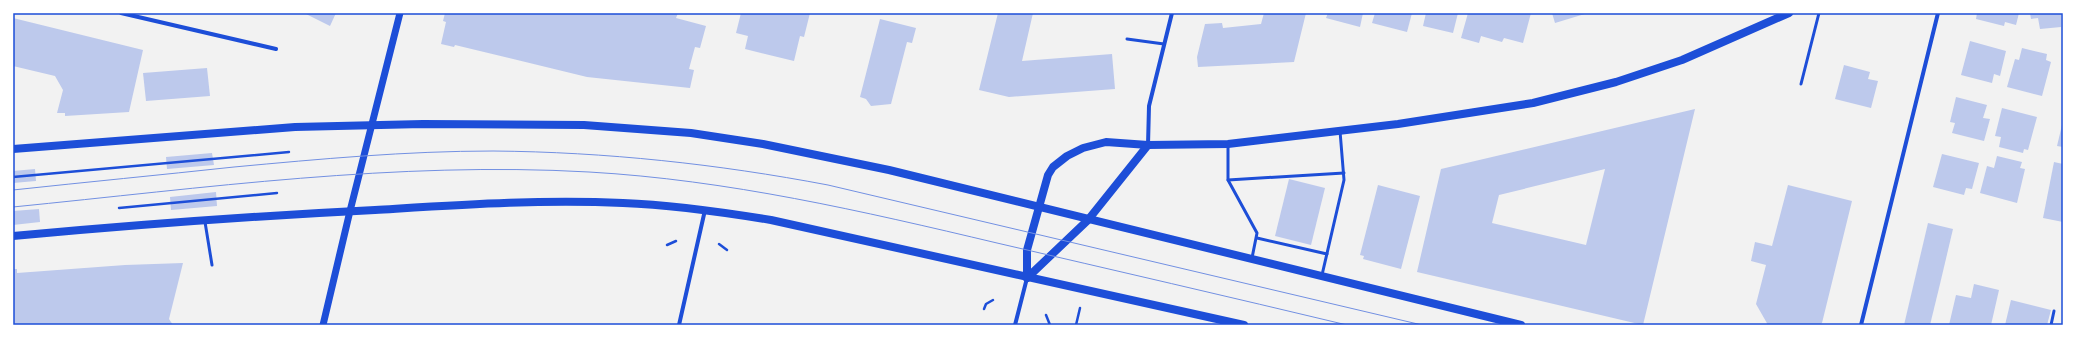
<svg xmlns="http://www.w3.org/2000/svg" width="2076" height="338" viewBox="0 0 2076 338" font-family="'Source Serif 4',serif">
<rect width="100%" height="100%" fill="#f2f2f2"/>
<g fill="#bdc9ec" fill-rule="evenodd">
<polygon points="304,13 336,13 330,26"/>
<polygon points="445,13 678,13 676,18 706,26 700,48 695,47 689,69 694,70 690,88 587,77 455,45 454,47 441,44 446,22 443,21"/>
<polygon points="741,13 810,13 804,37 800,36 794,61 745,49 748,36 736,33"/>
<polygon points="998,13 1033,13 1022,61 1112,54 1115,89 1009,97 979,90"/>
<polygon points="1264,13 1306,13 1294,62 1198,67 1197,57 1205,24 1222,23 1223,28 1261,24"/>
<polygon points="1328,13 1363,13 1360,27 1326,18"/>
<polygon points="1375,13 1412,13 1407,32 1372,23"/>
<polygon points="1426,13 1458,13 1453,33 1423,26"/>
<polygon points="1468,13 1531,13 1523,43 1504,38 1502,42 1481,36 1479,43 1461,38"/>
<polygon points="1552,13 1588,13 1555,23"/>
<polygon points="1977,13 2019,13 2016,25 2005,22 2004,26 1976,19"/>
<polygon points="2030,13 2061,13 2061,27 2040,29 2038,18 2031,19"/>
<polygon points="13,18 143,50 129,112 65,116 65,113 57,113 63,90 55,76 13,66"/>
<polygon points="880,19 916,28 912,43 907,42 891,104 871,106 866,99 860,97"/>
<polygon points="1970,41 2006,51 2000,76 1994,74 1992,83 1961,75"/>
<polygon points="2022,48 2047,54 2046,60 2051,62 2042,96 2007,87 2015,59 2019,60"/>
<polygon points="1844,65 1870,72 1868,79 1878,81 1871,108 1835,99"/>
<polygon points="207,68 210,96 146,101 143,73"/>
<polygon points="1956,97 1987,105 1983,118 1990,119 1984,141 1952,133 1955,123 1950,122"/>
<polygon points="2002,108 2037,117 2028,150 2024,149 2023,153 1999,147 2001,137 1995,136"/>
<path d="M1695,109L1643,325L1417,272L1441,169ZM1605,169L1586,245L1492,223L1499,195Z"/>
<polygon points="2062,125 2063,125 2063,147 2057,146"/>
<polygon points="212,153 214,165 167,169 166,157"/>
<polygon points="1942,154 1979,163 1972,189 1966,188 1964,195 1933,187"/>
<polygon points="1997,156 2022,162 2020,168 2025,169 2017,203 1980,193 1987,166 1994,168"/>
<polygon points="2054,162 2063,164 2063,222 2043,218"/>
<polygon points="35,169 36,181 13,183 13,171"/>
<polygon points="1289,179 1325,188 1311,245 1275,236"/>
<polygon points="1378,185 1420,196 1401,269 1363,259 1364,256 1360,255"/>
<polygon points="1788,185 1852,201 1822,323 1818,325 1768,325 1756,304 1766,265 1751,261 1755,242 1772,246"/>
<polygon points="216,192 217,206 171,210 170,197"/>
<polygon points="39,209 40,222 13,225 13,211"/>
<polygon points="1928,223 1953,229 1940,284 1930,325 1904,325"/>
<polygon points="183,263 169,319 173,325 13,325 13,269 17,269 17,273 125,265"/>
<polygon points="1974,284 1999,290 1991,325 1949,325 1956,295 1971,298"/>
<polygon points="2011,300 2051,310 2047,325 2005,325"/>
</g>
<g fill="none" stroke-linecap="round" stroke-linejoin="round">
<g stroke="#1d4ed8" stroke-width="2.5">
<polyline points="13,177 289,152"/>
<polyline points="119,208 277,193"/>
<polyline points="719,244 727,250"/>
<polyline points="667,245 676,241"/>
<polyline points="984,309 986,304 993,300"/>
<polyline points="1046,315 1050,325"/>
<polyline points="1076,325 1080,308"/>
</g>
<g stroke="#1d4ed8" stroke-width="3">
<polyline points="1127,39 1164,44"/>
<polyline points="1801,84 1819,13"/>
<polyline points="1228,144 1228,180 1257,233 1252,258"/>
<polyline points="1228,180 1344,173"/>
<polyline points="205,222 212,265"/>
<polyline points="1257,238 1327,254"/>
<polyline points="1322,275 1344,180 1340,131"/>
<polyline points="2051,325 2054,311"/>
</g>
<g stroke="#1d4ed8" stroke-width="4">
<polyline points="121,13 276,49"/>
<polyline points="1148,145 1149,106 1172,13"/>
<polyline points="679,325 705,210"/>
<polyline points="1015,325 1027,278"/>
<polyline points="1861,325 1938,13"/>
</g>
<polyline stroke="#1d4ed8" stroke-width="7" points="323,325 350,211 400,13"/>
<g stroke="#1d4ed8" stroke-width="8">
<polyline points="13,149 295,127 423,124 584,125 691,133 763,144 889,170 1521,325"/>
<path d="M13,236C133,225 254,216 375,210C457,205 540,199 623,203C673,205 722,212 771,220L1244,325"/>
<polyline points="1027,278 1027,250 1048,175 1053,167 1067,156 1083,148 1106,142 1148,145 1228,144 1398,124 1533,103 1616,82 1682,60 1789,13"/>
<polyline points="1027,278 1088,220 1148,145"/>
</g>
<g stroke="#7290e2" stroke-width="1">
<path d="M13,190C87,182 160,175 234,167C320,159 406,151 493,151C606,152 717,164 828,185L1422,325"/>
<path d="M13,207C204,188 397,161 589,172C728,180 862,211 997,243C1113,270 1230,297 1347,325"/>
</g>
</g>
<rect width="2076" height="338" fill="none" stroke="#ffffff" stroke-width="28"/>
<rect x="14" y="14" width="2048" height="310" fill="none" stroke="#1d4ed8" stroke-width="1.5"/>
</svg>
